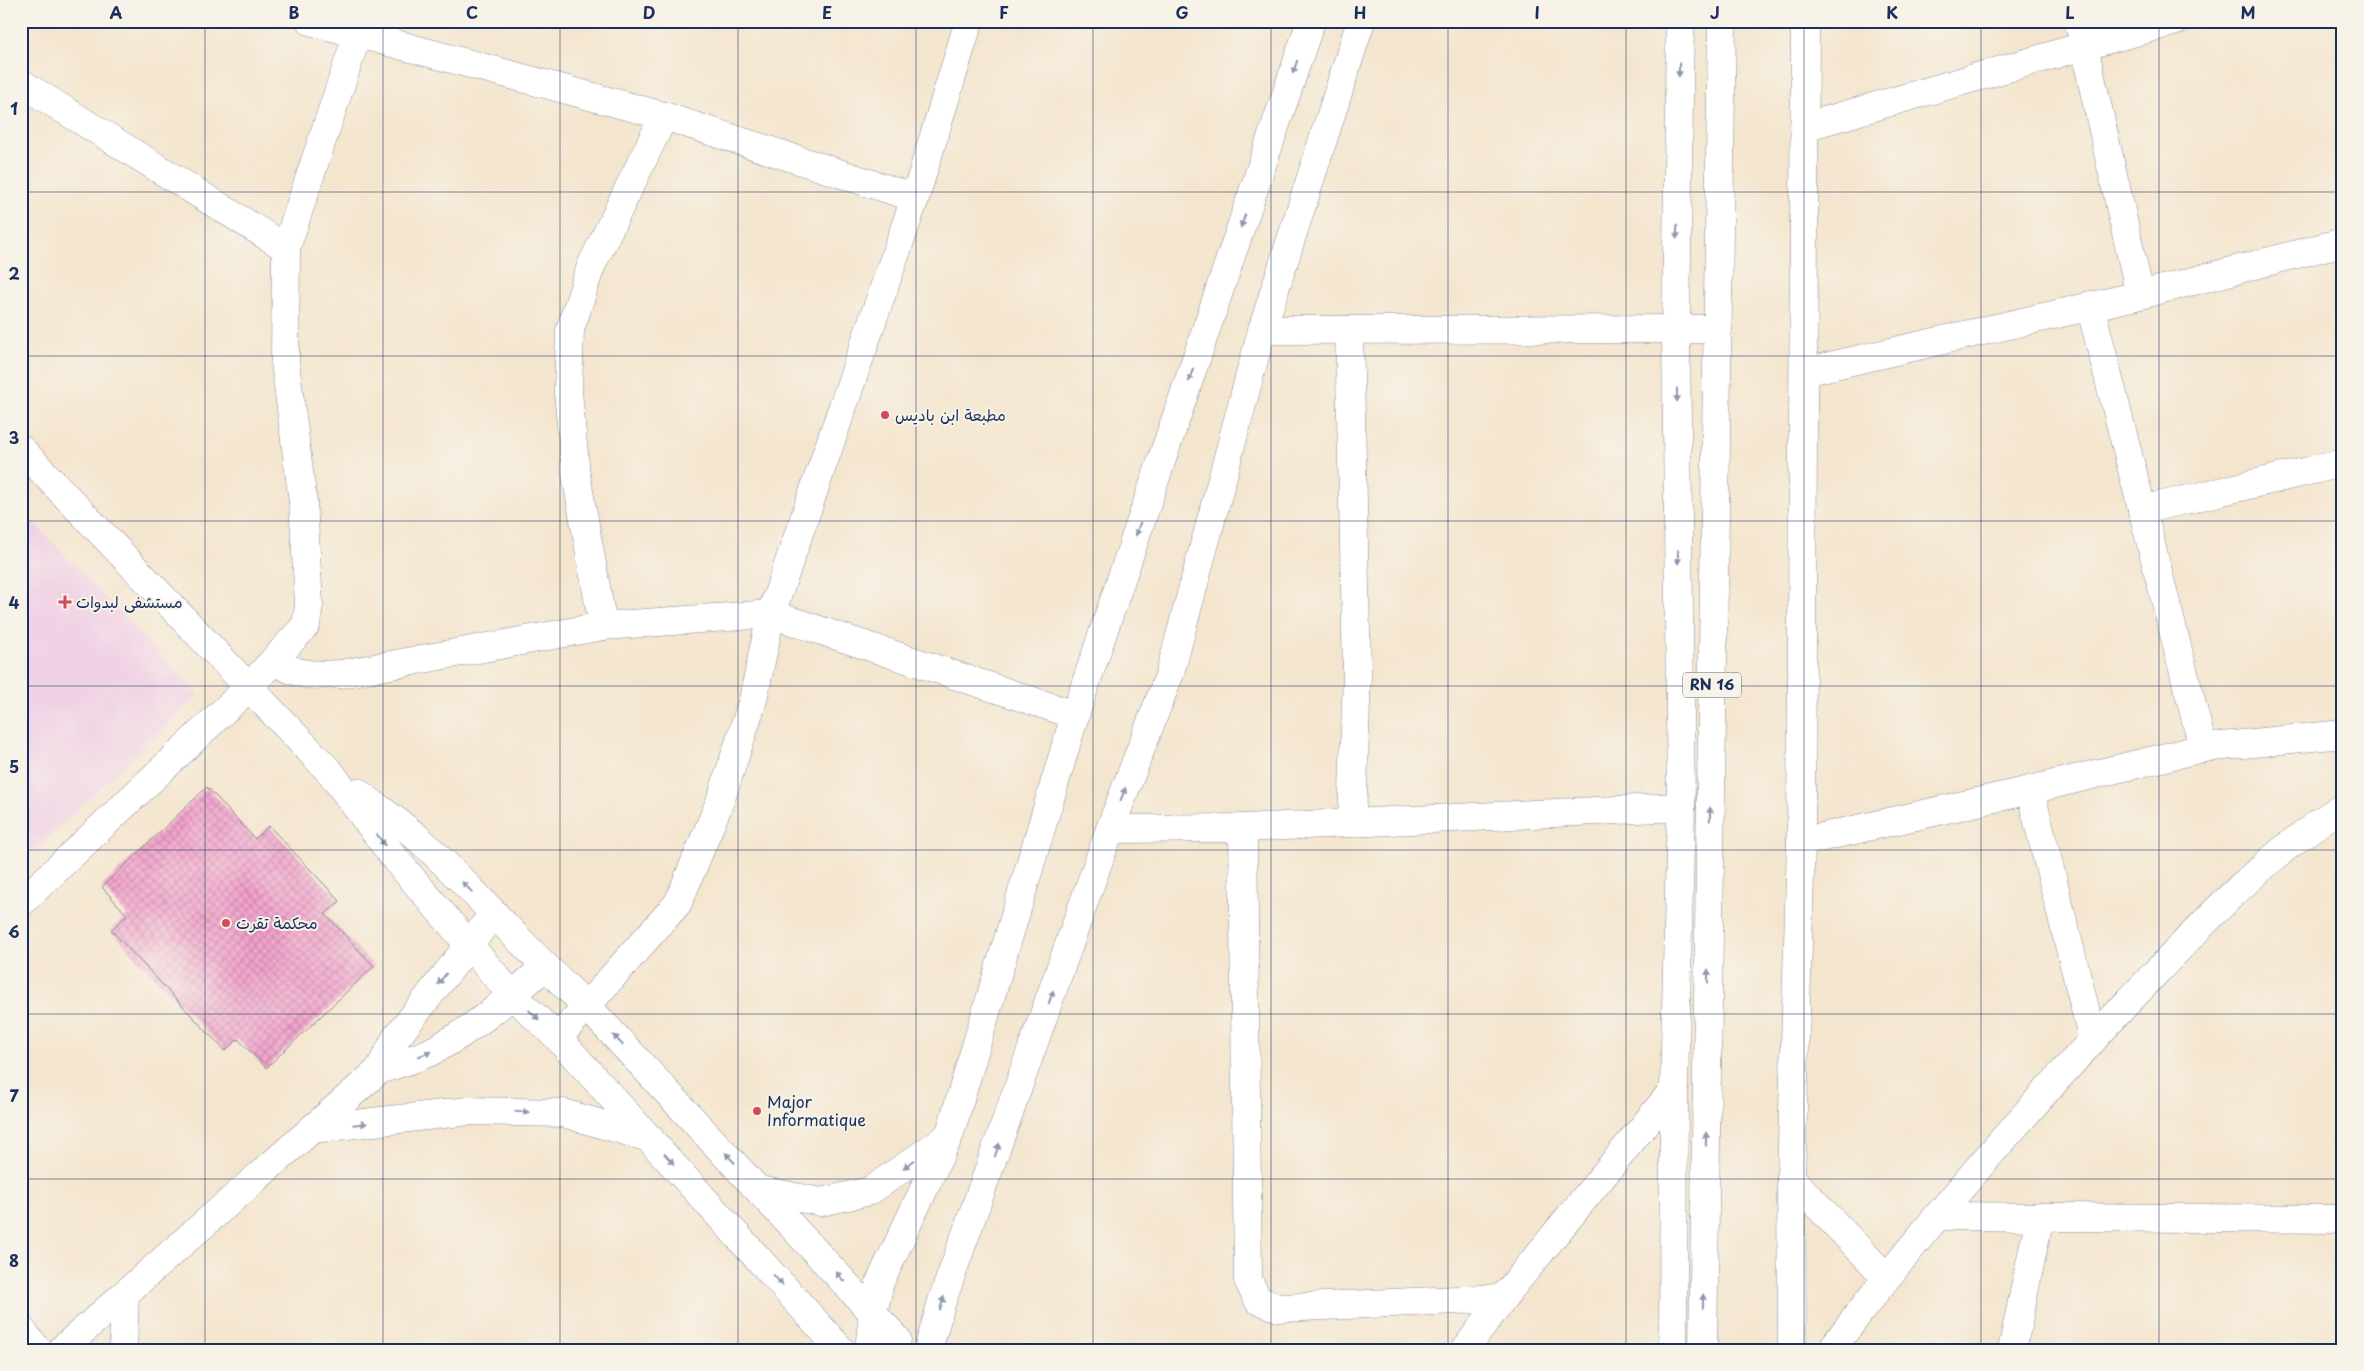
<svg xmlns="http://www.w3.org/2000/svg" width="2364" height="1371" viewBox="0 0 2364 1371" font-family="'Playpen Sans','Playpen Sans Arabic',sans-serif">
<defs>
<pattern id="building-cross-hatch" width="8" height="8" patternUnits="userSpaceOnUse" patternTransform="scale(1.25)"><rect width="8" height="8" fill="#f4a2cc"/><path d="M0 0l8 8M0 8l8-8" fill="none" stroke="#c584a9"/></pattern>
</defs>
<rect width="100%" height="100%" fill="#f7f3e8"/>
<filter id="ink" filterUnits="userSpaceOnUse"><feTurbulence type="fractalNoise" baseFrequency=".02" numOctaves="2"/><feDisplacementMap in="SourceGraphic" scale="10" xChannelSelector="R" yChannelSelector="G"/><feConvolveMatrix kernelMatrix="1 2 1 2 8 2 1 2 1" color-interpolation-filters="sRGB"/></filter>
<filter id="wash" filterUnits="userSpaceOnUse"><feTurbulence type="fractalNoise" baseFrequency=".0096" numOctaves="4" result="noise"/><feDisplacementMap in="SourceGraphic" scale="20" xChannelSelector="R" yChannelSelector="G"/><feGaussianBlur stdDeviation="1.12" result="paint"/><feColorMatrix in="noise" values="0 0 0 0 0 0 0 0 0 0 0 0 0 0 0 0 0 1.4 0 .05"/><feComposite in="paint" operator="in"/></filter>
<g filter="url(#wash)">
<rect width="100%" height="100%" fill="#f4e5ce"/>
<polygon fill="#f0d0e5" points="21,509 198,695 25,860 21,856"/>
<g id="blocks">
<polygon fill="url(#building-cross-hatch)" points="207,787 255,839 269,826 340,901 325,914 374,966 266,1068 238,1039 225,1051 111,930 127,915 102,887"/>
</g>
</g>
<g filter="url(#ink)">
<use href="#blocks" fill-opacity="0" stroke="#888a96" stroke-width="1"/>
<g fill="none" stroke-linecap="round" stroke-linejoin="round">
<g stroke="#888a96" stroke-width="29">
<g id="minor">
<polyline points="310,21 664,116 915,198"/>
<polyline points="2079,21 2084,46 2176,21"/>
<polyline points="21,83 286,248"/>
<polyline points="1804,127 2084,46 2140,295"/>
<polyline points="2090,305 2203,748"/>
<polyline points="1262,330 1718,329"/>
<polyline points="1349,330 1357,673 1352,822"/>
<polyline points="1804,372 2140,295 2343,242"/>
<polyline points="2142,510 2343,463"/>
<polyline points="603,626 576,475 568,392 570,330 591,266 664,116"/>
<path d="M274,661C299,676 313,676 341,674L603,626L771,614L915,198L969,21"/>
<polyline points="2030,790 2093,1040"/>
<polyline points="1243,828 1248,1280 1258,1300 1279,1308 1503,1298"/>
<polyline points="1110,829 1243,828 1681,807"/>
<polyline points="1801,842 2030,790 2203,748 2343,734"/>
<polyline points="21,903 249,687 306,625 309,605 303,502 285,362 286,248 362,21"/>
<polyline points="558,1038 678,903 721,799 753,700 771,614 1075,715"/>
<polyline points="1791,1178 1886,1277"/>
<polyline points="1937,1216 2343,1219"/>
<polyline points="21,1329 38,1350"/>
<polyline points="1465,1350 1503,1298 1674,1089"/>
<polyline points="1792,1350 1791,1178 1801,842 1805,21"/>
<path d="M1831,1350C1922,1228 2024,1113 2128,1002C2195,932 2260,858 2343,807"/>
<polyline points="2012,1350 2040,1216"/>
</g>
</g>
<g stroke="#888a96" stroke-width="29">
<g id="tertiary">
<path d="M379,1070C397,1064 417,1059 434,1050C474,1029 510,998 544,967"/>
<polyline points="61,1350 379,1070 396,1038 494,913"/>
<polyline points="123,1350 125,1294"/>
</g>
</g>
<g stroke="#888a96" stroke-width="29">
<g id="secondary">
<polyline points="21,449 331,773 396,860 513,996 558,1038 841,1350"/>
<path d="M357,792C378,808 401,823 420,840C478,893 528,953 586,1005L897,1339"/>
<polyline points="312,1129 469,1111 563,1113 650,1138"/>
<polyline points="759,1190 821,1202 870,1191 947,1137"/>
<polyline points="869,1350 873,1313 880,1282 949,1136 1075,715 1311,21"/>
<polyline points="928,1350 942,1301 1110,829 1170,673 1262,330 1361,21"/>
</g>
</g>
<g stroke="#888a96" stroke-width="29">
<g id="primary">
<polyline points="1673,1350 1674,1089 1681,807 1676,330 1680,21"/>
<polyline points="1703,1350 1722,21"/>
</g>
</g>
<use href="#minor" stroke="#fff" stroke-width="28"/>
<use href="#tertiary" stroke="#fff" stroke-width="28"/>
<use href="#secondary" stroke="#fff" stroke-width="28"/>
<use href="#primary" stroke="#fff" stroke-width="28"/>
</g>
<defs><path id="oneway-solid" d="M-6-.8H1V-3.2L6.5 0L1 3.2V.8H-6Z" transform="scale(1.25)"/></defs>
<g fill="#8d97ae">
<use href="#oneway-solid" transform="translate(1295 67) rotate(109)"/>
<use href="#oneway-solid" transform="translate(1679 70) rotate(91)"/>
<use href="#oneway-solid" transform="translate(1243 221) rotate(109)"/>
<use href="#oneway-solid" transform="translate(1677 232) rotate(91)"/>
<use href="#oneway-solid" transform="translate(1191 375) rotate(109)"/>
<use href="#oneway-solid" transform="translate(1677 395) rotate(89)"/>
<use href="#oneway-solid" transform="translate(1138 529) rotate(109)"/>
<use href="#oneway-solid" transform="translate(1678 557) rotate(89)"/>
<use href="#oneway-solid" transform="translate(1123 794) rotate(-69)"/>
<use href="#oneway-solid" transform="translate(1710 814) rotate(-89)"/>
<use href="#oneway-solid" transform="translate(381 840) rotate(54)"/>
<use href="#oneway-solid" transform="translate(467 887) rotate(-135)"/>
<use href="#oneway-solid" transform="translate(1708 976) rotate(-89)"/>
<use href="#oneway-solid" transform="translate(442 979) rotate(127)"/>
<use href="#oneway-solid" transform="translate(1051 997) rotate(-71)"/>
<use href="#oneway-solid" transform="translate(534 1015) rotate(43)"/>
<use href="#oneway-solid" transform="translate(618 1040) rotate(-133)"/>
<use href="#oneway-solid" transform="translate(425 1054) rotate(-21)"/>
<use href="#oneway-solid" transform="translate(522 1112) rotate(1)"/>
<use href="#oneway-solid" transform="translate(360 1124) rotate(-6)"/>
<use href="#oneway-solid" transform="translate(1706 1139) rotate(-89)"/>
<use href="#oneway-solid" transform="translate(997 1150) rotate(-71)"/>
<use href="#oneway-solid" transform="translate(730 1158) rotate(-133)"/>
<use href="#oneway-solid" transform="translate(669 1159) rotate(48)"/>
<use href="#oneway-solid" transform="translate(909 1164) rotate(145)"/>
<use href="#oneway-solid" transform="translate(840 1277) rotate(-133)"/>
<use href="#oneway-solid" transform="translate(778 1280) rotate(48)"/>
<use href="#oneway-solid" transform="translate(1703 1301) rotate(-89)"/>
<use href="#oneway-solid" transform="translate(942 1303) rotate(-72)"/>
</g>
</g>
<path fill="none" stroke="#1b2f5e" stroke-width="1" stroke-opacity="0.55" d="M205,21V1350M383,21V1350M560,21V1350M738,21V1350M916,21V1350M1093,21V1350M1271,21V1350M1448,21V1350M1626,21V1350M1804,21V1350M1981,21V1350M2159,21V1350M21,192H2343M21,356H2343M21,521H2343M21,686H2343M21,850H2343M21,1014H2343M21,1179H2343"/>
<g fill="#d1495b" stroke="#f7f3e8" stroke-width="2">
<circle cx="885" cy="415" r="5"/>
<path d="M62.5 594.5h5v5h5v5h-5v5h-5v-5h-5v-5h5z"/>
<circle cx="226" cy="923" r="5"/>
<circle cx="757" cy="1111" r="5"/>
</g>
<g text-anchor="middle" stroke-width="4" stroke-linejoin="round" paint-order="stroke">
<rect fill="#f7f3e8" stroke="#5d6a87" stroke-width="1" x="1683" y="672.5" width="58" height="25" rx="4"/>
<g font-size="15" font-weight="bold" fill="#1b2f5e">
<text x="1712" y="690">RN 16</text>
</g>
<g font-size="16" fill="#1b2f5e" stroke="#f7f3e8" text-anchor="start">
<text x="895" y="421">مطبعة ابن باديس</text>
<text x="76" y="608">مستشفى لبدوات</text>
<text x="236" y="929">محكمة تقرت</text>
<text x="767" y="1108">Major<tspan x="767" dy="18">Informatique</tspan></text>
</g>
</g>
<rect width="2364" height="1371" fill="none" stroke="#f7f3e8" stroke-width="55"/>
<rect x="28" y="28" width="2308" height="1316" fill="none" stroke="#1b2f5e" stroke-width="2"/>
<g font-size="16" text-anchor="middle" font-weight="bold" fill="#1b2f5e">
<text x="116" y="19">A</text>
<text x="294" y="19">B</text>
<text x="472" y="19">C</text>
<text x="649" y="19">D</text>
<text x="827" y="19">E</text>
<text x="1004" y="19">F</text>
<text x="1182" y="19">G</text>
<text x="1360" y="19">H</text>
<text x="1537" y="19">I</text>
<text x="1715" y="19">J</text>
<text x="1892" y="19">K</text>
<text x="2070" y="19">L</text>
<text x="2248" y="19">M</text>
<text x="14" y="115">1</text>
<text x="14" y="280">2</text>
<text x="14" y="444">3</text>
<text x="14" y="609">4</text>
<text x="14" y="773">5</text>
<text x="14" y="938">6</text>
<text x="14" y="1102">7</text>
<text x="14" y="1267">8</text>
</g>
</svg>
